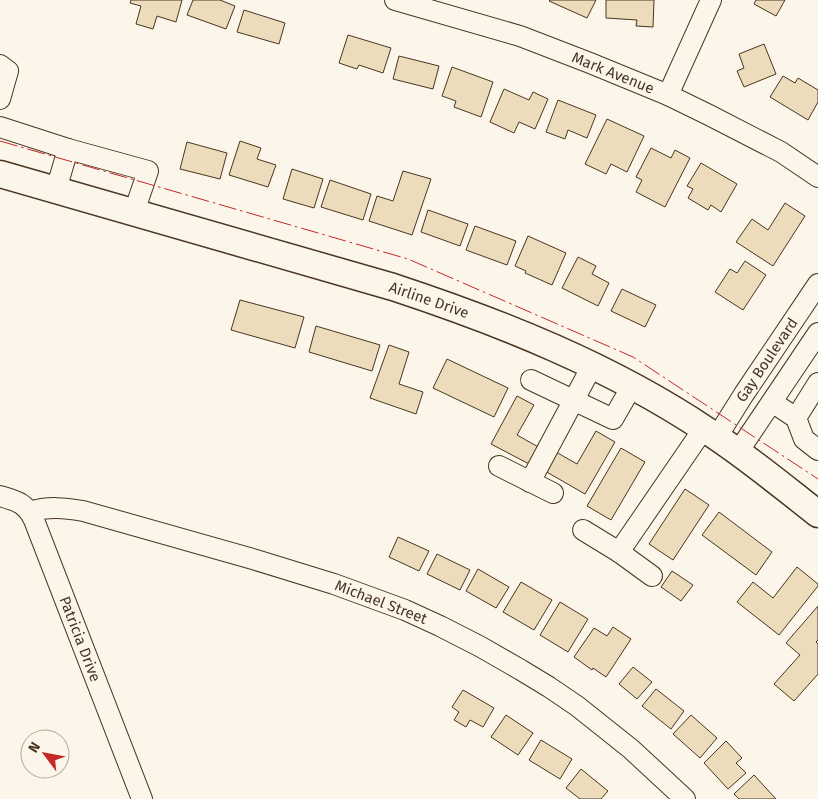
<svg xmlns="http://www.w3.org/2000/svg" width="818" height="799" viewBox="0 0 818 799" font-family="'Fira Sans',sans-serif">
<rect width="100%" height="100%" fill="#fbf6e9"/>
<g fill="#ecdcbc" stroke="#4a3520">
<polygon points="131,0 182,0 176,22 157,16 153,29 136,24 141,6 130,3"/>
<polygon points="193,0 220,0 235,6 226,29 187,15"/>
<polygon points="550,0 596,0 587,18 549,1"/>
<polygon points="606,0 654,0 653,27 636,26 637,20 606,18"/>
<polygon points="756,0 785,0 776,16 754,4"/>
<polygon points="244,10 285,23 279,44 237,32"/>
<polygon points="348,35 391,48 383,73 359,65 357,69 339,63"/>
<polygon points="764,44 776,74 744,87 737,71 744,68 739,54"/>
<polygon points="399,56 439,66 433,89 393,79"/>
<polygon points="452,67 493,82 481,117 454,107 456,101 442,96"/>
<polygon points="783,76 795,83 798,78 818,90 818,102 808,120 770,97"/>
<polygon points="504,89 529,100 533,92 548,99 535,129 519,122 514,133 490,122"/>
<polygon points="558,100 596,115 587,138 568,130 565,139 546,132"/>
<polygon points="607,119 644,136 627,172 611,164 606,174 585,164"/>
<polygon points="240,141 261,148 257,159 276,165 268,187 229,175"/>
<polygon points="187,142 227,153 220,179 180,169"/>
<polygon points="651,148 671,158 675,150 690,158 665,207 636,192 642,180 636,177"/>
<polygon points="701,163 737,184 721,212 711,205 708,210 688,198 693,189 687,186"/>
<polygon points="292,169 323,179 314,208 283,199"/>
<polygon points="403,171 431,179 412,235 369,221 377,196 393,201"/>
<polygon points="330,180 371,194 363,220 321,207"/>
<polygon points="785,203 805,216 773,266 736,242 752,219 768,230"/>
<polygon points="428,210 468,224 460,246 421,232"/>
<polygon points="475,226 516,241 507,265 466,250"/>
<polygon points="528,236 566,253 552,285 525,273 526,271 515,266"/>
<polygon points="578,257 596,266 592,274 609,283 598,306 562,288"/>
<polygon points="745,261 766,275 743,310 715,292 730,269 737,273"/>
<polygon points="622,289 656,305 645,327 611,311"/>
<polygon points="240,300 304,317 295,348 231,330"/>
<polygon points="316,326 380,345 372,371 309,352"/>
<polygon points="389,345 409,352 399,384 423,392 416,414 370,398"/>
<polygon points="447,359 508,388 494,417 433,388"/>
<polygon points="517,396 534,405 517,435 542,449 533,466 491,444"/>
<polygon points="596,431 615,442 585,494 545,471 556,452 577,464"/>
<polygon points="621,448 645,462 611,520 587,506"/>
<polygon points="685,489 709,505 673,560 649,544"/>
<polygon points="719,512 772,552 756,575 702,535"/>
<polygon points="398,537 429,551 419,571 389,557"/>
<polygon points="437,554 470,570 460,590 427,574"/>
<polygon points="797,567 818,584 818,586 779,635 737,602 753,582 773,598"/>
<polygon points="478,569 509,587 496,608 466,591"/>
<polygon points="672,571 693,585 681,601 661,587"/>
<polygon points="521,582 552,600 534,630 503,612"/>
<polygon points="560,602 588,619 568,652 540,635"/>
<polygon points="818,606 818,640 816,642 818,644 818,674 794,701 774,684 800,655 786,643"/>
<polygon points="613,627 631,639 606,677 593,668 592,670 574,657 594,628 607,636"/>
<polygon points="633,667 652,682 637,699 619,684"/>
<polygon points="656,689 684,711 671,729 642,706"/>
<polygon points="463,690 494,708 483,727 470,720 466,727 454,720 459,712 452,707"/>
<polygon points="506,715 533,733 518,755 491,737"/>
<polygon points="691,715 717,738 700,758 673,734"/>
<polygon points="541,740 572,759 560,779 529,760"/>
<polygon points="726,741 742,758 736,763 746,773 728,789 704,763"/>
<polygon points="581,769 608,791 601,799 580,799 566,788"/>
<polygon points="754,775 776,799 739,799 734,794"/>
</g>
<g fill="none" stroke-linecap="round" stroke-linejoin="round">
<g stroke="#4a3520" stroke-width="22">
<g id="minor">
<polyline points="395,0 520,36 590,63 668,95 709,115 781,152 818,177"/>
<polyline points="0,65 8,71 0,99"/>
<polyline points="668,95 711,0"/>
<polyline points="0,127 68,149 148,171 134,212"/>
<polyline points="56,190 68,149"/>
<polyline points="531,380 613,419 632,386"/>
<polyline points="772,402 796,418 804,439 818,450"/>
<polyline points="796,418 818,383"/>
<polyline points="717,437 744,394 818,284"/>
<polyline points="738,452 818,333"/>
<polyline points="499,466 553,493"/>
<polyline points="530,482 592,366"/>
<path d="M0,496C17,501 26,503 34,520L142,799"/>
<path d="M30,512C48,506 65,508 83,511L256,560L334,584L405,610L440,626L481,647L521,670L549,687L577,706L631,749L685,799"/>
<polyline points="583,530 619,552 652,576"/>
<polyline points="619,552 704,428"/>
</g>
</g>
<g stroke="#4a3520" stroke-width="29">
<path id="major" d="M0,174L393,287C502,323 610,366 706,430C745,455 781,485 818,514"/>
</g>
<use href="#minor" stroke="#fbf6e9" stroke-width="20"/>
<use href="#major" stroke="#fbf6e9" stroke-width="26"/>
<polyline stroke="#c62828" stroke-width="1" stroke-dasharray="18 4 2.5 4" stroke-linecap="butt" points="0,141 408,259 633,357 818,479"/>
</g>
<g text-anchor="middle" stroke-width="4" stroke-linejoin="round" paint-order="stroke">
<g font-size="15" fill="#4a3520" stroke="#fbf6e9">
<text transform="translate(613 73) rotate(22)" y="5">Mark Avenue</text>
<text transform="translate(429 300) rotate(19)" y="5">Airline Drive</text>
<text transform="translate(767 360) rotate(-56)" y="5">Gay Boulevard</text>
<text transform="translate(381 602) rotate(21)" y="5">Michael Street</text>
<text transform="translate(80 639) rotate(69)" y="5">Patricia Drive</text>
</g>
</g>
<g transform="translate(45 754) rotate(302)"><circle r="24" fill="#fbf6e9" stroke="#b4a999"/>
<path d="M0-4L9 19L0 12L-9 19Z" fill="#c62828"/>
<text y="-8" font-size="14" font-weight="bold" text-anchor="middle" fill="#4a3520">N</text>
</g>
</svg>
